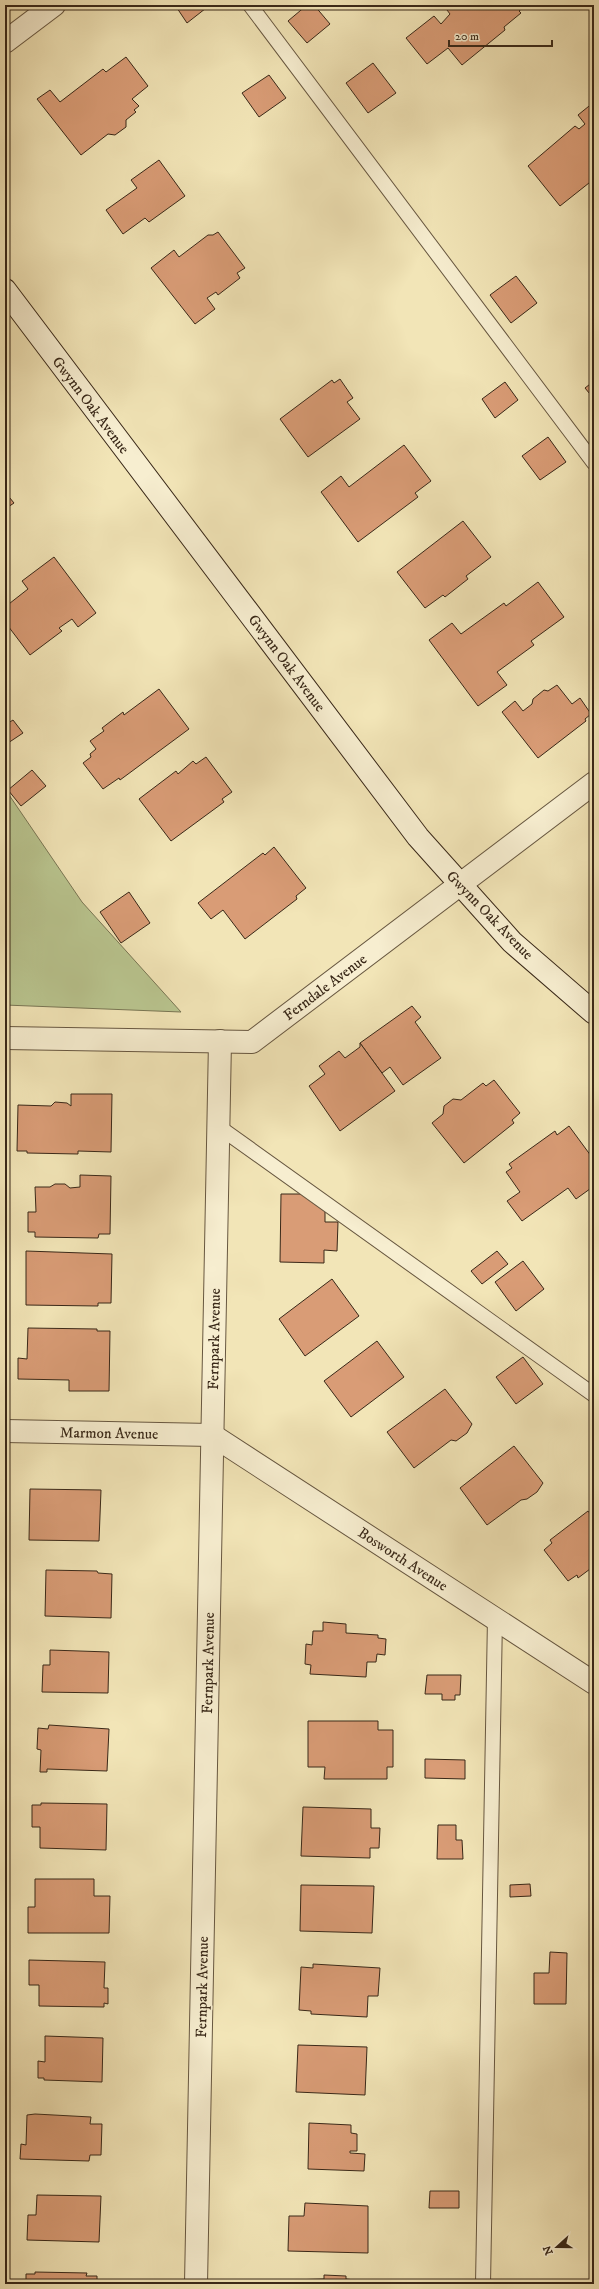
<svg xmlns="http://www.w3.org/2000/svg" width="599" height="2289" viewBox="0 0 599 2289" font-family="'IM FELL DW Pica',serif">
<rect width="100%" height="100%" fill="#f2e5b7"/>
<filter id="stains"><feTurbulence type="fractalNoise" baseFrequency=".005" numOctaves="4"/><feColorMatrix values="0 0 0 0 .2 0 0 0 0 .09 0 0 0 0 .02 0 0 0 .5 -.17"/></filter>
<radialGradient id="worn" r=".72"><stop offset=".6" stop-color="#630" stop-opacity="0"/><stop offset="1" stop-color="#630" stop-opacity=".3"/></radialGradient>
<polygon fill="#b9c58f" stroke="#797654" points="5,789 82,902 181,1012 5,1005"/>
<g fill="#d99c76" stroke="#392818">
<polygon points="175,5 210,5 187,23"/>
<polygon points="307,5 314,5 330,24 307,43 288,21"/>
<polygon points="453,5 526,5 519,11 521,13 504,27 505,30 462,65 448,48 427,64 406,38 434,16 441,24 450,14 447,10"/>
<polygon points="126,57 148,86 132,99 139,106 134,110 136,112 126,120 126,127 115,135 108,134 81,155 37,99 50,90 60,102 103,69 106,72"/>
<polygon points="373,63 396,93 368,113 346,83"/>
<polygon points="269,75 286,98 259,117 242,93"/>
<polygon points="594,102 594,179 560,206 528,166 575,126 579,129 585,124 578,115"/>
<polygon points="159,160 185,196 149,222 145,218 123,234 106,210 137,188 131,180"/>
<polygon points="218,232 245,268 237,273 240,278 218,295 216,292 207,298 215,309 195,324 151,268 174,250 179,257 208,235 213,235"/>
<polygon points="516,276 537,303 511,323 490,295"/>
<polygon points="340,379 353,398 347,402 360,419 308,457 280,419 332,380 334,383"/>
<polygon points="594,381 594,399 585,388"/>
<polygon points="505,382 518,400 495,418 482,399"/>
<polygon points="548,437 566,462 540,480 522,456"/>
<polygon points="404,445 431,481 415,493 418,497 358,542 321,492 341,476 349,487"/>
<polygon points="5,492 14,503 5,509"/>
<polygon points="463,521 491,557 466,576 468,579 445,597 443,595 425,608 397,572"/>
<polygon points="54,557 96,613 78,627 72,619 59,628 62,631 30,655 5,622 5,607 28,589 22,581"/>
<polygon points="538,582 564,617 531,641 534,645 497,672 507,685 478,706 429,640 452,623 461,634 504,603 506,606"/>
<polygon points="557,685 572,704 580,698 591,714 585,719 586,721 538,758 502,712 515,701 523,711 532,704 533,699 544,690 548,691"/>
<polygon points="159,689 189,729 120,780 119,778 103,789 83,763 91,757 90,754 96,749 90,741 104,731 102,728 123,712 124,715"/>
<polygon points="13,720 23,733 5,745 5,725"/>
<polygon points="206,757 232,792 222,799 224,802 171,841 139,799 176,771 178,774 193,761 196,764"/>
<polygon points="32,770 46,786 21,806 8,790"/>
<polygon points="274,847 306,888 296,896 297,899 245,939 223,910 211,919 198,903 263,853 265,855"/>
<polygon points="129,892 150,923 121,943 100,912"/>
<polygon points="412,1006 421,1017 415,1022 441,1058 403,1085 390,1067 382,1073 360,1043"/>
<polygon points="360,1043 395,1091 340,1131 309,1086 325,1074 319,1066 339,1051 345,1058 360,1047"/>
<polygon points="494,1080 520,1113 512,1120 514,1123 464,1163 432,1123 443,1114 444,1106 453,1099 461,1100 483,1083 486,1086"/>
<polygon points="71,1094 112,1094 111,1152 78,1151 78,1154 27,1153 27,1151 17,1151 18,1105 51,1106 55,1102 67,1103 71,1106"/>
<polygon points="569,1126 594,1160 594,1186 576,1199 568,1188 522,1221 507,1201 520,1192 506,1172 512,1168 509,1164 555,1131 557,1135"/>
<polygon points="80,1175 111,1176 110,1234 99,1234 98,1238 35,1237 35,1232 28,1232 28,1212 36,1212 35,1187 50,1187 55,1184 65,1184 70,1188 80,1187"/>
<polygon points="281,1194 304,1194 325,1208 325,1222 338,1222 337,1251 324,1250 324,1263 280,1262"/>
<polygon points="26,1251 112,1254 111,1303 98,1303 98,1306 26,1305"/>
<polygon points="497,1251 508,1264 482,1284 471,1271"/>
<polygon points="523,1261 544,1289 516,1311 495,1282"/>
<polygon points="332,1279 359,1316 305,1356 279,1319"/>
<polygon points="28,1328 97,1329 97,1331 110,1331 109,1391 69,1391 69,1380 18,1379 18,1358 27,1359"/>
<polygon points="377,1341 404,1377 351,1417 324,1381"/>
<polygon points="523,1357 543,1384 516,1404 496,1377"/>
<polygon points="445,1389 472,1424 467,1433 456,1441 451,1440 414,1468 387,1432"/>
<polygon points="514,1446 543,1483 537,1492 527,1499 521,1500 487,1525 460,1488"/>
<polygon points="30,1489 101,1490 99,1541 29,1540"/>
<polygon points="588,1511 594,1519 594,1566 578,1578 577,1575 568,1581 544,1550 552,1543 550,1540"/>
<polygon points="46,1570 97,1571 98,1573 112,1574 111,1618 45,1616"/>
<polygon points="323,1622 346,1624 346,1633 378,1635 378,1638 386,1639 385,1655 377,1654 376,1662 367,1662 366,1677 310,1674 311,1665 305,1664 306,1644 312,1645 313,1631 323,1631"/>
<polygon points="50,1650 109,1652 108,1693 42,1692 43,1665 50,1665"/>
<polygon points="427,1675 461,1675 460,1695 455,1695 455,1700 442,1700 442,1694 425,1694"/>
<polygon points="308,1721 378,1721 378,1730 393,1730 393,1767 387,1767 387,1779 324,1779 325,1767 308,1767"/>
<polygon points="49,1725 109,1729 107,1771 47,1769 47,1772 40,1772 41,1750 37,1749 38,1728 48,1729"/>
<polygon points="425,1759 465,1760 465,1779 425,1778"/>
<polygon points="41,1803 107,1804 106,1850 40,1848 40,1827 32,1827 32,1805 41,1805"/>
<polygon points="303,1807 371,1809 371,1828 380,1828 379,1848 370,1848 370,1858 301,1856"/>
<polygon points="438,1825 456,1825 456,1840 462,1840 463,1859 437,1859"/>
<polygon points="594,1856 594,1891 592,1891"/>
<polygon points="35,1879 94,1879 94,1896 110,1896 109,1933 28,1933 28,1907 35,1907"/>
<polygon points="530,1884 531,1896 510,1897 510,1885"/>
<polygon points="301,1885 374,1886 372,1933 300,1931"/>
<polygon points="550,1952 567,1953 566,2004 534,2004 534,1973 549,1973"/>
<polygon points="29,1960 105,1962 104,1988 108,1988 108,2004 104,2003 104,2007 39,2006 39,1985 29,1985"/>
<polygon points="313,1964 380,1968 378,1996 368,1996 367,2017 311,2014 311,2011 299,2010 301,1967 313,1968"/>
<polygon points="45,2036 103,2038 102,2082 44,2080 44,2078 38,2078 38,2061 45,2062"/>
<polygon points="298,2045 367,2047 365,2095 296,2092"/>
<polygon points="35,2114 91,2117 90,2124 102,2124 101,2155 90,2155 89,2161 20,2159 21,2144 26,2145 27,2115"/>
<polygon points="309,2123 351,2125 351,2133 357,2134 357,2151 350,2151 350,2153 365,2154 364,2171 308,2169"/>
<polygon points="430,2191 459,2191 459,2208 429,2208"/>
<polygon points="37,2195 101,2196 99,2242 27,2240 28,2215 36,2215"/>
<polygon points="305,2203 368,2206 368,2253 288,2251 289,2216 304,2216"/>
<polygon points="35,2272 87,2273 86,2276 97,2276 97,2284 26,2284 26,2274 35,2274"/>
<polygon points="324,2275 346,2276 346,2279 355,2280 355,2282 368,2282 368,2284 289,2284 289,2280 324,2279"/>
<polygon points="528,2281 556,2282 556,2284 528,2284"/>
</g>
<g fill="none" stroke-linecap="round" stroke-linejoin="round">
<g stroke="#675740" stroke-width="16">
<g id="service">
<polyline points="250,5 594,463"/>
<polyline points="219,1127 594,1395"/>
<polyline points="483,2284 495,1618"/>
</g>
</g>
<g stroke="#675740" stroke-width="24">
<g id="minor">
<polyline points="5,42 54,5"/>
<polyline points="5,1038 252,1042 594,783"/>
<polyline points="5,1431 212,1435 594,1683"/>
<polyline points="196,2284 220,1041"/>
</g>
</g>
<g stroke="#392818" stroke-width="24">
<polyline id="secondary" points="5,290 418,837 512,942 594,1013"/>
</g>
<use href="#service" stroke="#f7eed0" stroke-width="14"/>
<use href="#minor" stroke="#f7eed0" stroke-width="22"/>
<use href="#secondary" stroke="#f7eed0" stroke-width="22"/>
</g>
<g text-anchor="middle" stroke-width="3.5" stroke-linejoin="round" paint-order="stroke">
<g font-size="15" fill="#392818" stroke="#f7eed0">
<text transform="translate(91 405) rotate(53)" y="5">Gwynn Oak Avenue</text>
<text transform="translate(287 663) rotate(53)" y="5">Gwynn Oak Avenue</text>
<text transform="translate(490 915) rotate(46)" y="5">Gwynn Oak Avenue</text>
<text transform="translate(325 987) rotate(-37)" y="5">Ferndale Avenue</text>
<text transform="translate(214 1339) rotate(-89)" y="5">Fernpark Avenue</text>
<text transform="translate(109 1433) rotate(1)" y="5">Marmon Avenue</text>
<text transform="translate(403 1559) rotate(33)" y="5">Bosworth Avenue</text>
<text transform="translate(208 1663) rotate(-89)" y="5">Fernpark Avenue</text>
<text transform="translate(202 1987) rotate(-89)" y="5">Fernpark Avenue</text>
</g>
</g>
<rect width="599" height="2289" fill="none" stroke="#f2e5b7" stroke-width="20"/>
<rect x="6" y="6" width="587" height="2277" fill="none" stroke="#392818" stroke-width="2"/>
<rect x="10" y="10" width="579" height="2269" fill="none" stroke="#392818"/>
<g transform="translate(557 2247) rotate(249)" stroke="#f7eed0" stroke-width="3" paint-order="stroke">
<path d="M0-3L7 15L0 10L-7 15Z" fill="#392818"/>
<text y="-6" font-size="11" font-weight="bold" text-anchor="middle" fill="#392818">N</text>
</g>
<path d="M449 40v6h103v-6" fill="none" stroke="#392818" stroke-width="2"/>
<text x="455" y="40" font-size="12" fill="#392818" stroke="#f7eed0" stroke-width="3" paint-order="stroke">20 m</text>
<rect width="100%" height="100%" filter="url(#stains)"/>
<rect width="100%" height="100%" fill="url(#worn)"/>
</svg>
